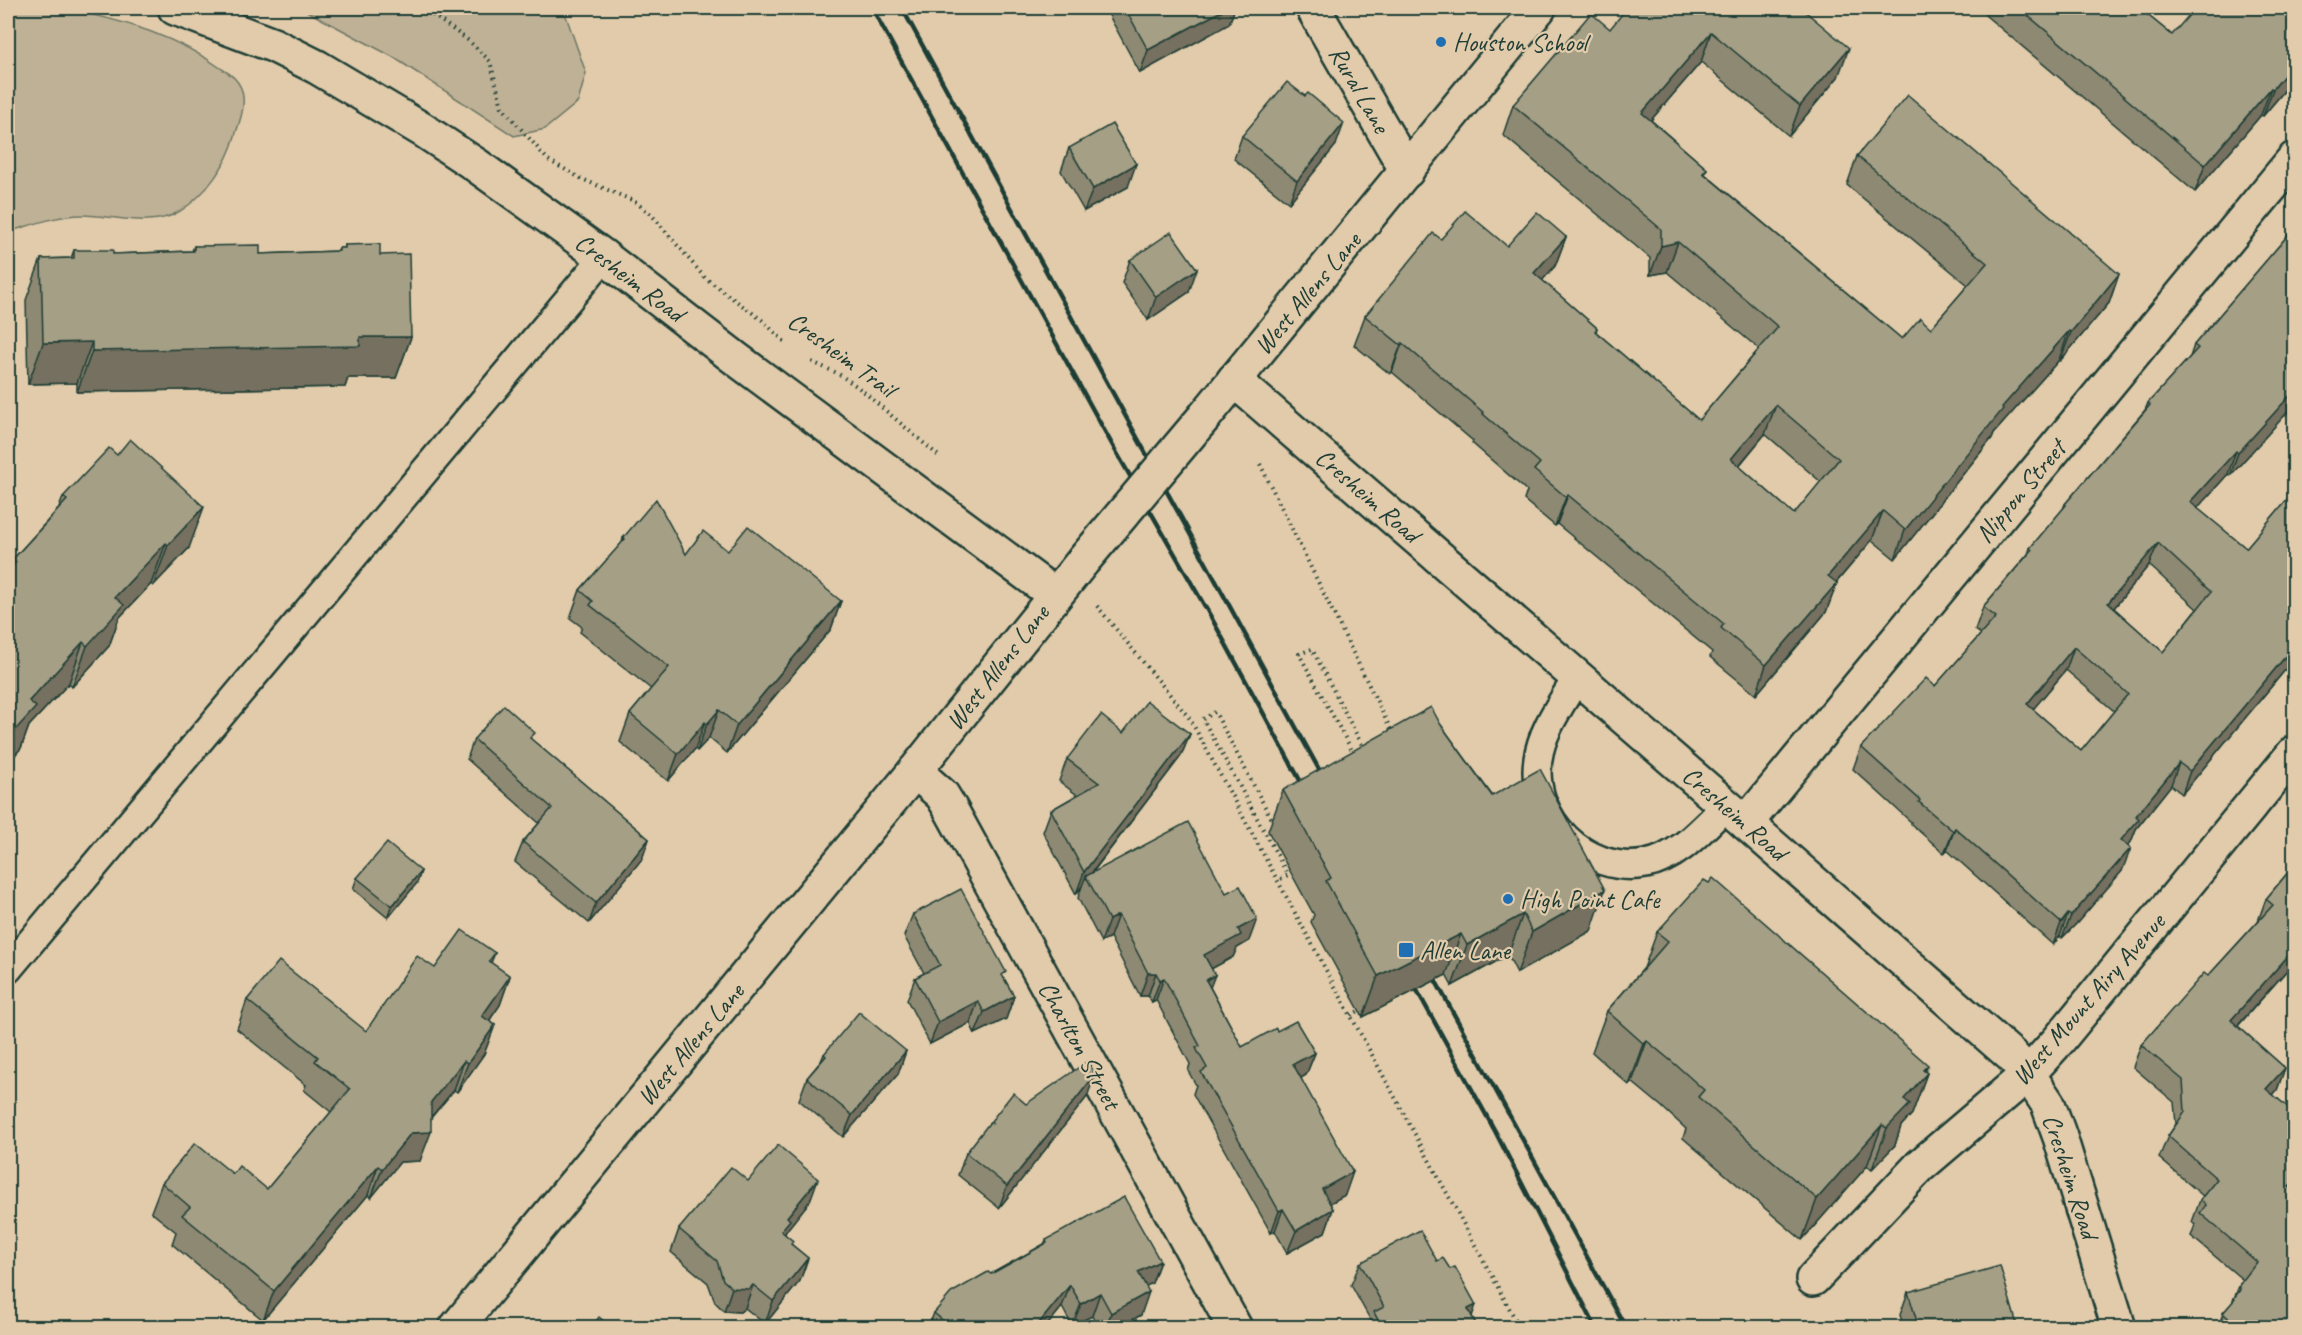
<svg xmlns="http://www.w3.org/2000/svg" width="2302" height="1335" viewBox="0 0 2302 1335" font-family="Caveat,sans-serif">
<rect width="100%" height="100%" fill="#e1cbab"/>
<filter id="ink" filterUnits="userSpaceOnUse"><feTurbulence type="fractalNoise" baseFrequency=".0167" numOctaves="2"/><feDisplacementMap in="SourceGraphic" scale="12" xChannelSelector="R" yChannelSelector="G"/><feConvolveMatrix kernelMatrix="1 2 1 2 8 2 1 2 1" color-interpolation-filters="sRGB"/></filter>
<g filter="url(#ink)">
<g fill="#beb196" stroke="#6e7765" stroke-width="1.5">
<path d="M8,8C24,8 42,5 57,8C114,17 175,35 222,69C229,73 238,80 241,88C247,104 240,120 235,136C227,165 206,195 180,211C152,229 114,215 82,215C57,215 32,225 8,232Z"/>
<polygon points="301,8 568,8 566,16 586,73 578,102 545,129 514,136 393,57"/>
</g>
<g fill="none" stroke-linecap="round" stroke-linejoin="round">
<g stroke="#1f3d34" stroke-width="32">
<g id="lane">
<path d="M1577,677C1563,702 1542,729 1538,759C1529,819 1586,875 1646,864C1678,858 1703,828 1726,806"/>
<polyline points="8,969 604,257"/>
</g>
</g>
<g stroke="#1f3d34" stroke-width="38">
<g id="street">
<polyline points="175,8 273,45 317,67 423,130 476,165 604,257 735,358 1055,595"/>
<polyline points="1313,8 1407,171"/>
<polyline points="1234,380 1746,823 2012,1056 2028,1074 2048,1104 2060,1137 2119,1328"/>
<polyline points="915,771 942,795 950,808 1235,1328"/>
<polyline points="1746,823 2294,159"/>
<polyline points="1813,1279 1920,1166 2028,1074 2058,1041 2294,753"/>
</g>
</g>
<g stroke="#1f3d34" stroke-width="38">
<g id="secondary">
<polyline points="1205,416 1539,8"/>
<polyline points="456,1328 915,771 1083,561"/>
</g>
</g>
<g stroke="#1f3d34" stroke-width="4" stroke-dasharray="1.5 4.5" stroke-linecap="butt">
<polyline points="423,8 469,41 490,61 502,107 548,160 582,179 634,201 651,214 705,278 762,320 787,344"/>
<polyline points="812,362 837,373 858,387 940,457"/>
<polyline points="1260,464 1393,734"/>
<polyline points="1097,606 1190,719 1520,1328"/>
<polyline points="1354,754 1299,654 1312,649 1364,749"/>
<polyline points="1275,818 1272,820 1215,712 1203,719 1288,875 1277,881"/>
<polyline points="1351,1015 1364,1008"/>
</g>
<use href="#lane" stroke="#e1cbab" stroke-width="27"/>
<use href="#street" stroke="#e1cbab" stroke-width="33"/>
<use href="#secondary" stroke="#e1cbab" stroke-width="33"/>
<g stroke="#1f3d34" stroke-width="4.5">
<polyline points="872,8 1114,448 1211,617 1308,795"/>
<polyline points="902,8 1327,784"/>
<polyline points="1427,965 1626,1328"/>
<polyline points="1409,976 1495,1131 1596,1328"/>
</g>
<g stroke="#1f3d34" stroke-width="38" stroke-linecap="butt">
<polyline id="secondary-bridge" points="1083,561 1205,416"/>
</g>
<use href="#secondary-bridge" stroke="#e1cbab" stroke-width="33"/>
</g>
<g fill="#8e8973" stroke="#1f3d34" stroke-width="1.5" fill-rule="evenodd">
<polygon points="1105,8 1235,8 1229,24 1140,73"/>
<path d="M1801,8L1838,77L1789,136L1701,62L1651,120L1707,169L1705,174L1902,339L1931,328L1968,285L1847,185L1857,156L2119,274L2109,303L2060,361L2059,360L1994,433L1992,438L1895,559L1872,540L1836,583H1837L1826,612L1756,695L1710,657L1712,652L1557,524L1555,526L1524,500L1527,491L1472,443L1473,441L1392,372L1390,374L1354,345L1365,316L1441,239L1507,246L1566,237L1555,266L1542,280L1597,328L1596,332L1699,420L1759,349L1667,272L1650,275V258L1503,135L1513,105L1610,29ZM1765,434L1821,482L1794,514L1739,466Z"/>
<polygon points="1987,8 2139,8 2172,35 2295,8 2295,78 2263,116 2261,115 2195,192 1985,15"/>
<polygon points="1242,136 1336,145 1289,203 1234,159"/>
<polygon points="1069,148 1128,187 1084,211 1061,171"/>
<path d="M2295,227V404L2230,476L2228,474L2197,508L2246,548L2295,490V658L2182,794L2171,785L2136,829L2131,842L2128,846L2122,871L2077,923L2062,938L2060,936L2053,945L1947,850L1944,853L1911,824V822L1853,769L1861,747L1935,686L1981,634L1975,630L1983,607L2028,554L2030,548L2063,509L2065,504L2145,410L2148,403L2190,357L2194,345ZM2149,565L2197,609L2163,652L2114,608ZM2066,670L2114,711L2081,751L2033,709Z"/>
<polygon points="345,245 380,255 411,337 396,378 348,378 345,387 77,392 77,383 28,384 26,300 41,259 71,258 74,250 113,254 192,251 194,246 260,254 337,251 339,248 344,248"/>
<polygon points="1130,260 1189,292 1148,320 1122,283"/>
<polygon points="63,497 189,548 153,586 151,584 119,618 109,646 72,687 69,683 29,726 21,748 8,763 8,571 13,559 59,508"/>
<polygon points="623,538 686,554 728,551 841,601 831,629 727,753 709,738 697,751 695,749 668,781 620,742 630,714 651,689 580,632 582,627 570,618 580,590 622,543"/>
<polygon points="1441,725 1591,931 1517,973 1508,955 1452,986 1446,975 1363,1017 1311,922 1314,915 1268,831 1283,790"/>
<polygon points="1123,733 1190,734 1181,756 1093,872 1249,941 1237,948 1233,957 1211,969 1210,987 1242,1047 1277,1031 1315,1053 1306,1075 1301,1078 1345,1195 1330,1203 1333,1209 1325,1232 1287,1253 1275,1231 1271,1233 1193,1094 1196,1085 1188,1071 1190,1064 1156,1000 1152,1002 1148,996 1140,996 1110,937 1101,942 1078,898 1082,886 1076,894 1043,832 1051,810 1077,795 1059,781 1067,759"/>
<polygon points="474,739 532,740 649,839 642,859 589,923 515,862 523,842 539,823 467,759"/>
<polygon points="2295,864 2295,961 2238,1026 2285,1068 2277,1090 2273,1095 2295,1113 2295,1186 2293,1190 2295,1328 2218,1328 2223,1313 2232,1303 2240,1284 2243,1280 2191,1236 2195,1225 2192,1222 2200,1200 2203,1196 2159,1158 2168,1136 2176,1124 2174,1102 2133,1067 2141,1045 2208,976 2258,921 2266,899"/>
<polygon points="421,871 417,883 388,918 353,889 357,878"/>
<polygon points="913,914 1004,978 1014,996 1006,1019 975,1034 970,1023 930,1044 907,1000 915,978 924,973 904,936"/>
<polygon points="1657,932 1927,1073 1912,1114 1901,1126 1895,1145 1872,1169 1867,1166 1802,1240 1683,1138 1686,1129 1661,1106 1632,1082 1629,1085 1592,1052 1607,1011 1644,968"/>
<polygon points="495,953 491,963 510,976 500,1005 489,1021 495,1025 484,1054 457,1092 454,1090 431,1118 420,1161 400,1162 371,1198 368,1195 263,1320 172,1244 176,1232 151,1212 162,1183 233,1174 267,1189 331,1112 304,1090 306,1085 237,1029 247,1000 366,1031 435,968"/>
<polygon points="906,1051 898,1074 843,1137 799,1100 807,1078 821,1061 824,1054"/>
<polygon points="1087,1097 999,1208 958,1175 966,1153 1026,1104"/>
<polygon points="748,1181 810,1201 786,1231 785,1234 792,1245 808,1258 800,1281 765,1324 745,1308 740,1312 724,1311 715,1302 708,1283 671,1252 679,1229"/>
<polygon points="1046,1240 1160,1261 1152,1283 1146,1286 1141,1315 1118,1328 1098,1328 1092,1316 1072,1326 1062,1307 1045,1328 928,1328 934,1313 991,1274 1044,1244"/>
<polygon points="1437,1261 1472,1316 1478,1328 1368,1328 1371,1321 1351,1285 1360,1263"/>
<polygon points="1908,1292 2018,1328 1904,1328 1900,1315"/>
</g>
<g fill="#746f5e" stroke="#1f3d34" stroke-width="1.5">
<polygon points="1227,8 1235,8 1229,24 1140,73 1148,50"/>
<polygon points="1711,32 1701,62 1632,142 1642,113"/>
<polygon points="1849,48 1838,77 1789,136 1800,106"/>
<polygon points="2295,62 2295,78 2263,116 2273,89"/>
<polygon points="2271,88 2261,115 2195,192 2205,165"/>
<polygon points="1344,123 1336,145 1289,203 1297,181"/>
<polygon points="1136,164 1128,187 1084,211 1093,189"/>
<polygon points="1566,237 1555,266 1523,302 1534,273"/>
<polygon points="1678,242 1667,272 1650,275 1661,246"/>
<polygon points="1197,269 1189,292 1148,320 1156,297"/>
<polygon points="2119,274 2109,303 2060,361 2071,332"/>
<polygon points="2069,331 2059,360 1994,433 1992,438 1895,559 1905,530 2002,407"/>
<polygon points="360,337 411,337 396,378 348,378 345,387 77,392 92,351"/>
<polygon points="92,342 77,383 28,384 43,343"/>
<polygon points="1402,343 1392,372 1390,374 1401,345"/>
<polygon points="2295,390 2295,404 2230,476 2238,453"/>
<polygon points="1776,405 1765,434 1720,488 1731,459"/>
<polygon points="2236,451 2228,474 2182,525 2190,502"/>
<polygon points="1568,495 1557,524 1555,526 1566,497"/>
<polygon points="204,507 189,548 153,586 168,545"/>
<polygon points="1883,511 1872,540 1817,605 1828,576"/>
<polygon points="166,543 151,584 119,618 109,646 72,687 87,646 115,597"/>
<polygon points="2158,543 2149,565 2100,625 2108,603"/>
<polygon points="1837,583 1826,612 1756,695 1766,665"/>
<polygon points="841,601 831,629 727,753 737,725"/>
<polygon points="83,642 69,683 29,726 21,748 8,763 8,738 29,701"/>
<polygon points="2295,645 2295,658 2182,794 2190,771"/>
<polygon points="2074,647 2066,670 2019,726 2027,704"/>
<polygon points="719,710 709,738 697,751 707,724"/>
<polygon points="705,722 695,749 668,781 678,754"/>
<polygon points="1190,734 1181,756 1087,879 1086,876 1082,886 1076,894 1084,872"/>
<polygon points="2179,763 2171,785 2136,829 2131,842 2113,863 2121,840 2136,816"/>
<polygon points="1955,828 1947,850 1944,853 1953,831"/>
<polygon points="649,839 642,859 589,923 596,903"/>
<polygon points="2131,848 2122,871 2077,923 2062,938 2071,916"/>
<polygon points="421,871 417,883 388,918 392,906"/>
<polygon points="1605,890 1591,931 1517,973 1532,932"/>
<polygon points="1523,914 1508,955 1452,986 1467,945"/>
<polygon points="2068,914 2060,936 2053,945 2061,923"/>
<polygon points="1118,915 1110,937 1101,942 1109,920"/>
<polygon points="1257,919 1249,941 1237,948 1233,957 1196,977 1204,955 1238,929"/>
<polygon points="1461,934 1446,975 1363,1017 1378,976"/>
<polygon points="2295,948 2295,961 2223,1042 2231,1020"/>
<polygon points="1148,973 1156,973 1148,996 1140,996"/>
<polygon points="1215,975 1206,998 1206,980"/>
<polygon points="510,976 500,1005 472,1045 482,1016"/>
<polygon points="1164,978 1156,1000 1152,1002 1160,980"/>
<polygon points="1014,996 1006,1019 975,1034 984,1012"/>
<polygon points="978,1001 970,1023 930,1044 938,1022"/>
<polygon points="495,1025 484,1054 457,1092 468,1063"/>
<polygon points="1647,1041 1632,1082 1629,1085 1644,1044"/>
<polygon points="906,1051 898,1074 843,1137 852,1115"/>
<polygon points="1315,1053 1306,1075 1285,1087 1293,1064"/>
<polygon points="464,1061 454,1090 420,1130 431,1102"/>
<polygon points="1928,1065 1923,1078 1927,1073 1912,1114 1901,1126 1895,1145 1872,1169 1887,1128 1904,1099"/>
<polygon points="2285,1068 2277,1090 2258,1112 2266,1089"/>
<polygon points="1095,1075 1087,1097 999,1208 1007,1186"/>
<polygon points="1882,1125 1867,1166 1802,1240 1817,1199"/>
<polygon points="431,1132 420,1161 400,1162 371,1198 382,1169 411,1133"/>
<polygon points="378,1166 368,1195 263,1320 274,1291"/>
<polygon points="1353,1172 1345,1195 1314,1212 1322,1189"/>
<polygon points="2295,1174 2295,1186 2290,1199 2281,1209"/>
<polygon points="818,1179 810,1201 786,1231 782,1242 773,1253 787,1217"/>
<polygon points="1283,1209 1275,1231 1271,1233 1279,1211"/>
<polygon points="1333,1209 1325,1232 1287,1253 1296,1231"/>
<polygon points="808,1258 800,1281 765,1324 773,1301"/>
<polygon points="1160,1261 1152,1283 1130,1295 1138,1272"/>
<polygon points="753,1285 745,1308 740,1312 724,1311 732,1288"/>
<polygon points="1070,1285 1062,1307 1045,1328 1035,1328"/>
<polygon points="1149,1292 1141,1315 1118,1328 1106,1328 1111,1313"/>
<polygon points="1100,1293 1092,1316 1072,1326 1081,1304"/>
<polygon points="1476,1305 1468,1328 1468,1309"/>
</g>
<g fill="#a59f86" stroke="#1f3d34" stroke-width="1.5" fill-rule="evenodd">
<polygon points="1125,8 1227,8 1148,50"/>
<path d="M1627,8H1801L1849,48L1800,106L1711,32L1642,113L1707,169L1703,173L1902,339L1920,318L1931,328L1987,263L1857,156L1908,95L2119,274L2071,332L2069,331L2002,407L2003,409L1905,530L1883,511L1828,576L1837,583L1766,665L1721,628L1724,624L1568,495L1566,497L1534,470L1540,463L1483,414L1484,413L1402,343L1401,345L1365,316L1433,233L1441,239L1465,211L1507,246L1537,212L1566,237L1534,273L1597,328L1595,331L1699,420L1778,327L1678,242L1661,246V229L1513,105L1591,13L1610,29ZM1776,405L1839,459L1794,514L1731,459Z"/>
<polygon points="2019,8 2139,8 2172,35 2195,8 2295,8 2295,62 2273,89 2271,88 2205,165"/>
<polygon points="1287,82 1305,96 1308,93 1344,123 1297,181 1242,136"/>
<polygon points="1112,124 1136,164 1093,189 1069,148"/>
<path d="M2295,227V390L2238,453L2236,451L2190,502L2246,548L2295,490V645L2190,771L2179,763L2136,816L2139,819L2121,840L2131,848L2085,900L2071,916L2068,914L2061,923L1955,828L1953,831L1919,802L1920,800L1861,747L1926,678L1935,686L1996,617L1983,607L2032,550L2030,548L2066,505L2065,504L2150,405L2148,403L2198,348L2194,345ZM2158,543L2211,592L2163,652L2108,603ZM2074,647L2128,694L2081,751L2027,704Z"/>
<polygon points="1171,232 1197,269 1156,297 1130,260"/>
<polygon points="380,244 380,255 409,254 411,337 360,337 360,346 92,351 92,342 43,343 41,259 74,258 74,250 113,250 113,254 194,251 194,246 260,245 260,254 339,251 339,248 345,248 345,245"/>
<polygon points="130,439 204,507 168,545 166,543 115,597 124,605 87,646 83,642 29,701 36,707 8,738 8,571 16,562 13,559 67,500 63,497 109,448 117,455"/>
<polygon points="656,499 686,554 703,531 728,551 748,526 841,601 737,725 719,710 707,724 705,722 678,754 630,714 669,667 590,605 593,601 580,590 625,539 623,538"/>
<polygon points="1147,701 1190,734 1084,872 1051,810 1099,783 1067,759 1101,715 1123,733"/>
<polygon points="504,705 535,733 530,738 649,839 596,903 523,842 552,808 474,739"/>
<polygon points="1431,707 1441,725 1492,796 1540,769 1605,890 1532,932 1523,914 1467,945 1461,934 1378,976 1326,881 1331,878 1283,790"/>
<polygon points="1188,822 1226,893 1240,886 1257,919 1238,929 1241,935 1204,955 1215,975 1206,980 1242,1047 1276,1028 1277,1031 1296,1021 1315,1053 1293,1064 1353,1172 1322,1189 1333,1209 1296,1231 1283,1209 1279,1211 1201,1072 1207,1068 1196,1048 1200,1046 1164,978 1160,980 1156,973 1148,973 1118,915 1109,920 1086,876"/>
<polygon points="387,843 421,871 392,906 357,878"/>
<polygon points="2295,864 2295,948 2231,1020 2285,1068 2266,1089 2295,1113 2295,1156 2291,1160 2295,1164 2295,1181 2289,1187 2295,1191 2295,1328 2239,1328 2223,1313 2235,1299 2234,1298 2240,1290 2240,1284 2257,1262 2200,1213 2206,1205 2200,1200 2217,1179 2168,1136 2185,1112 2183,1080 2141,1045 2204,973 2208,976 2273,905 2266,899"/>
<polygon points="1713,878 1928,1065 1923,1070 1927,1073 1904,1099 1910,1104 1887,1128 1882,1125 1817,1199 1698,1097 1704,1090 1676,1065 1647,1041 1644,1044 1607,1011 1668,941 1657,932 1704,880 1709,883"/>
<polygon points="961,889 1006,972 1002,975 1014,996 984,1012 978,1001 938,1022 915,978 940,965 913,914"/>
<polygon points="462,930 495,953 489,961 510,976 482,1016 495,1025 468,1063 464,1061 431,1102 431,1132 411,1133 382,1169 378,1166 274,1291 182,1215 190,1207 162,1183 195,1143 233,1174 239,1166 267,1189 350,1089 315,1061 318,1057 247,1000 279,961 366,1031 417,956 435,968"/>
<polygon points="859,1012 906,1051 852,1115 807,1078 826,1056 824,1054"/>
<polygon points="1088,1061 1095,1075 1007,1186 966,1153 990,1122 992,1123 991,1121 1013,1093 1026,1104"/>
<polygon points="778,1145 818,1179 787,1217 790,1220 781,1231 793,1241 791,1244 808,1258 773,1301 753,1285 748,1289 732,1288 723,1280 717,1261 679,1229 731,1167 748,1181"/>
<polygon points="1124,1197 1160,1261 1138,1272 1149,1292 1111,1313 1100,1293 1081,1304 1070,1285 1035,1328 1017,1328 1013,1324 1010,1328 952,1328 934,1313 951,1293 988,1272 991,1274 1047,1243 1046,1240"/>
<polygon points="1420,1230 1437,1261 1443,1258 1450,1269 1455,1267 1476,1305 1468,1309 1478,1328 1382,1328 1374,1312 1384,1307 1360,1263"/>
<polygon points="2000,1266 2018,1328 1909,1328 1918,1325 1908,1292"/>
<polygon points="599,1317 612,1328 591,1328"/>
</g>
</g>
<g fill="#1f6fb2" stroke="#e1cbab" stroke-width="2">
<circle cx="1441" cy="42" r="6"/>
<circle cx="1508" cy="899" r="6"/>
<rect x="1398" y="942" width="16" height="16" rx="3"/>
</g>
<g text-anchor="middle" stroke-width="4.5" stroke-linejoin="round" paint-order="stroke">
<g font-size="26" fill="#1f3d34" stroke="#e1cbab" text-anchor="start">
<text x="1453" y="51">Houston School</text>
<text x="1520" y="908">High Point Cafe</text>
<text x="1420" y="959">Allen Lane</text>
</g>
<g font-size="26" fill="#1f3d34" stroke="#e1cbab">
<text transform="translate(1360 89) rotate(60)" y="9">Rural Lane</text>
<text transform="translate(630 277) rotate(37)" y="9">Cresheim Road</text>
<text transform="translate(1307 293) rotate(-50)" y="9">West Allens Lane</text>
<text transform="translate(842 354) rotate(36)" y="9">Cresheim Trail</text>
<text transform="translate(2020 491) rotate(-50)" y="9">Nippon Street</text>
<text transform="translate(1368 495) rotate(41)" y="9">Cresheim Road</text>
<text transform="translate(997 667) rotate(-52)" y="9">West Allens Lane</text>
<text transform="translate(1735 813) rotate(41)" y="9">Cresheim Road</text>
<text transform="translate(2088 999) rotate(-49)" y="9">West Mount Airy Avenue</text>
<text transform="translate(690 1044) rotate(-50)" y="9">West Allens Lane</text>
<text transform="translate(1080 1045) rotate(61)" y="9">Charlton Street</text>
<text transform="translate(2071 1176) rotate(72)" y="9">Cresheim Road</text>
</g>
</g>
<rect width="2302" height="1335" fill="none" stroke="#e1cbab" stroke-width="30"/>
<rect x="15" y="15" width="2272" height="1305" fill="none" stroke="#1f3d34" stroke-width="2" filter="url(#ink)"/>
</svg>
